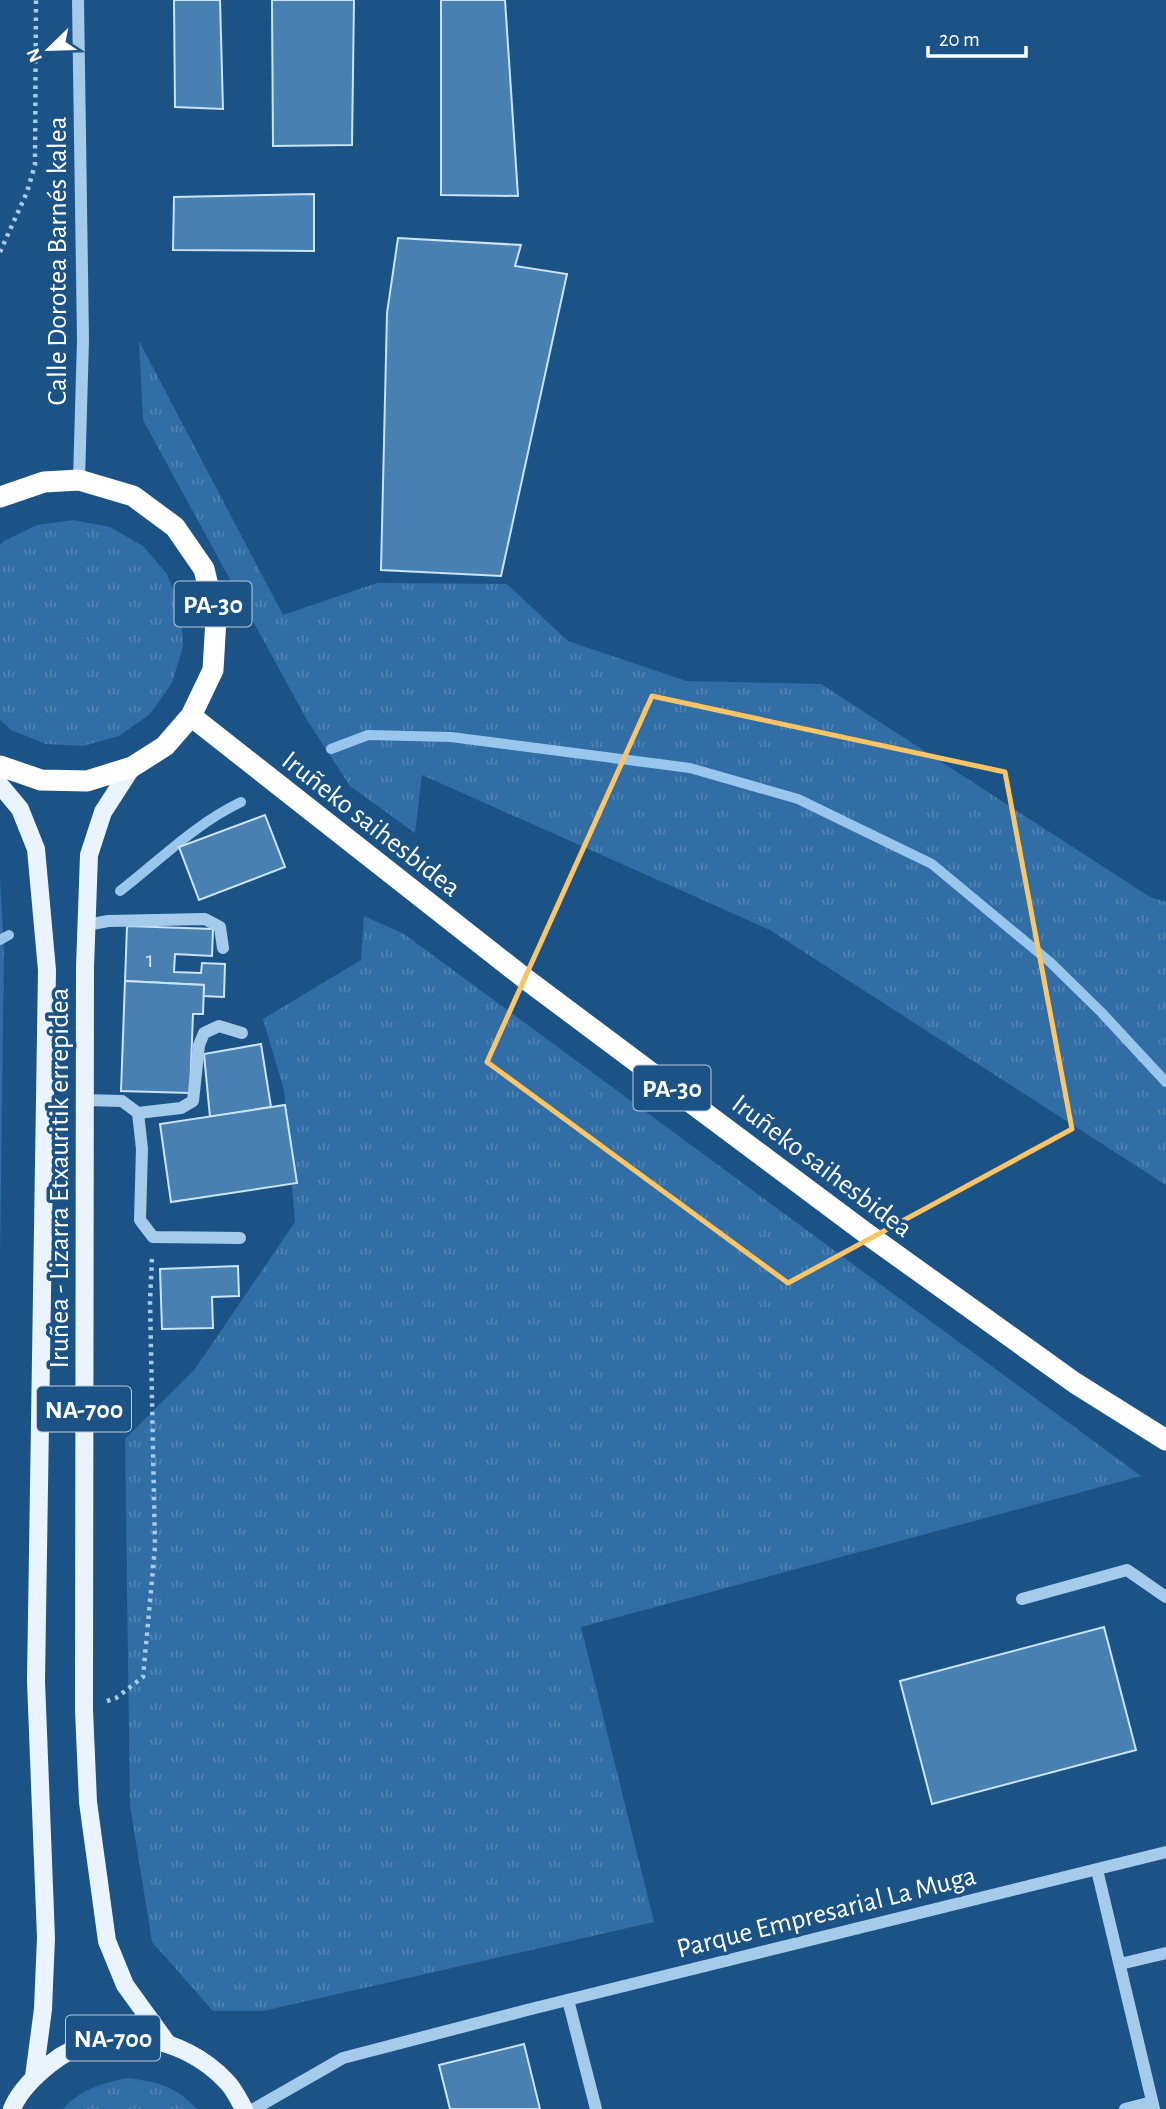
<svg xmlns="http://www.w3.org/2000/svg" width="1166" height="2109" viewBox="0 0 1166 2109" font-family="'Alegreya Sans',sans-serif">
<defs>
<pattern id="grass-tufts" width="24" height="20" patternUnits="userSpaceOnUse" patternTransform="scale(1.75)"><rect width="24" height="20" fill="#306ea5"/><path d="M3 7l-1-3M5 7V3M7 7l1-3M15 17l-1-3M17 17v-4M19 17l1-3" fill="none" stroke="#4f84b2"/></pattern>
</defs>
<rect width="100%" height="100%" fill="#1c5387"/>
<g fill="url(#grass-tufts)">
<polygon points="139,341 283,615 377,583 507,584 568,641 686,681 821,684 1150,897 1166,902 1166,1185 770,930 422,775 415,833 350,786 307,720 143,420"/>
<polygon points="73,520 110,527 143,546 167,574 181,609 183,647 172,683 150,714 119,736 83,746 46,744 11,730 0,720 0,545 4,541 37,525"/>
<polygon points="0,879 4,951 0,1258"/>
<polygon points="364,916 404,934 1141,1476 581,1627 654,1922 263,2011 213,2011 152,1942 130,1805 125,1439 195,1369 295,1222 284,1090 263,1019 361,960"/>
<path d="M128,2078C158,2082 175,2086 197,2109H63C81,2089 102,2083 128,2078Z"/>
</g>
<g fill="none" stroke-linecap="round" stroke-linejoin="round">
<g stroke="#98c6ed" stroke-width="10">
<polyline points="331,749 368,735 451,737 690,768 798,799 932,864 1050,962 1102,1013 1166,1082"/>
<path d="M120,891C160,860 195,824 241,802"/>
<polyline points="0,940 9,935"/>
</g>
</g>
<g fill="#4980b2" stroke="#cae3f8" stroke-width="2">
<polygon points="174,0 220,0 223,109 175,107"/>
<polygon points="272,0 354,0 352,145 273,146"/>
<polygon points="441,0 505,0 518,196 441,195"/>
<polygon points="314,194 314,251 173,250 174,197"/>
<polygon points="398,238 521,245 515,266 567,274 501,576 381,570 387,313"/>
<polygon points="265,815 285,867 199,900 179,847"/>
<polygon points="127,926 213,929 212,956 175,954 174,972 201,973 202,963 225,964 224,997 203,996 204,985 125,981"/>
<polygon points="125,981 204,985 203,1014 193,1014 190,1093 121,1091"/>
<polygon points="261,1044 271,1107 210,1117 204,1054"/>
<polygon points="285,1105 297,1183 171,1202 160,1124"/>
<polygon points="238,1266 239,1296 212,1297 213,1328 162,1329 160,1269"/>
<polygon points="1104,1627 1136,1750 932,1804 900,1681"/>
<polygon points="524,2044 540,2109 450,2109 439,2065"/>
</g>
<g fill="none" stroke-linecap="round" stroke-linejoin="round">
<g stroke="#a5cbeb" stroke-width="4.5" stroke-dasharray="3.5 5" stroke-linecap="butt">
<polyline points="0,252 27,192 35,165 36,0"/>
<polyline points="107,1701 116,1698 143,1677 155,1547 150,1301 152,1257"/>
</g>
<g stroke="#a5cbeb" stroke-width="12">
<polyline points="78,0 83,340 79,480"/>
<polyline points="87,925 108,921 205,919 220,927 223,948"/>
<polyline points="85,1100 122,1101 138,1113 142,1149 140,1220 153,1237 240,1238"/>
<polyline points="138,1113 181,1108 193,1101 199,1045 204,1033 219,1026 242,1033"/>
<polyline points="1022,1599 1127,1570 1166,1597"/>
<polyline points="1097,1870 1154,2109"/>
<polyline points="1120,1964 1166,1953"/>
<polyline points="568,2000 596,2109"/>
<polyline points="254,2109 343,2058 531,2009 1166,1852"/>
<polyline points="1125,2109 1152,2102"/>
</g>
<g stroke="#eaf4ff" stroke-width="18">
<polyline points="132,767 103,812 89,855 85,967 84,1710 88,1802 107,1941 125,1985 167,2043"/>
<polyline points="0,785 20,809 36,849 47,970 36,1681 46,1938 43,2009 34,2077"/>
<path d="M12,2109C19,2091 35,2076 50,2064C103,2021 182,2033 227,2082C234,2089 239,2100 244,2109"/>
</g>
<g stroke="#fff" stroke-width="21">
<polyline points="0,497 44,482 79,480 133,496 175,527 204,569 216,619 213,670 191,716 165,746 132,767 87,781 41,780 0,766"/>
<polyline points="191,716 523,977 867,1234 1075,1383 1166,1440"/>
</g>
</g>
<path fill="none" stroke="#fcc463" stroke-width="5" stroke-linejoin="round" d="M652,696L1005,772L1072,1129L788,1283L487,1062Z"/>
<g text-anchor="middle" stroke-width="7" stroke-linejoin="round" paint-order="stroke">
<g font-size="24" fill="#d2dfec">
<text x="150" y="967">1</text>
</g>
<g fill="#1c5387" stroke="#bbcbdb" stroke-width="2">
<rect x="174.5" y="581.5" width="77" height="45" rx="5"/>
<rect x="633.5" y="1065.5" width="77" height="45" rx="5"/>
<rect x="37" y="1386.5" width="94" height="45" rx="5"/>
<rect x="66" y="2015.5" width="94" height="45" rx="5"/>
</g>
<g font-size="26" font-weight="bold" fill="#fff">
<text x="213" y="613">PA-30</text>
<text x="672" y="1097">PA-30</text>
<text x="84" y="1418">NA-700</text>
<text x="113" y="2047">NA-700</text>
</g>
<g font-size="28" fill="#fff" stroke="#1c5387">
<text transform="translate(56 261) rotate(-90)" y="10">Calle Dorotea Barnés kalea</text>
<text transform="translate(372 823) rotate(38)" y="10">Iruñeko saihesbidea</text>
<text transform="translate(823 1165) rotate(37)" y="10">Iruñeko saihesbidea</text>
<text transform="translate(58 1178) rotate(-90)" y="10">Iruñea - Lizarra Etxauritik errepidea</text>
<text transform="translate(826 1911) rotate(-14)" y="10">Parque Empresarial La Muga</text>
</g>
</g>
<g transform="translate(49 49) rotate(247)" stroke="#1c5387" stroke-width="5" paint-order="stroke">
<path d="M0-5L12 26L0 18L-12 26Z" fill="#ffffff"/>
<text y="-10" font-size="19" font-weight="bold" text-anchor="middle" fill="#ffffff">N</text>
</g>
<path d="M928 46v10h98v-10" fill="none" stroke="#ffffff" stroke-width="3.5"/>
<text x="939" y="46" font-size="21" fill="#ffffff" stroke="#1c5387" stroke-width="5" paint-order="stroke">20 m</text>
</svg>
